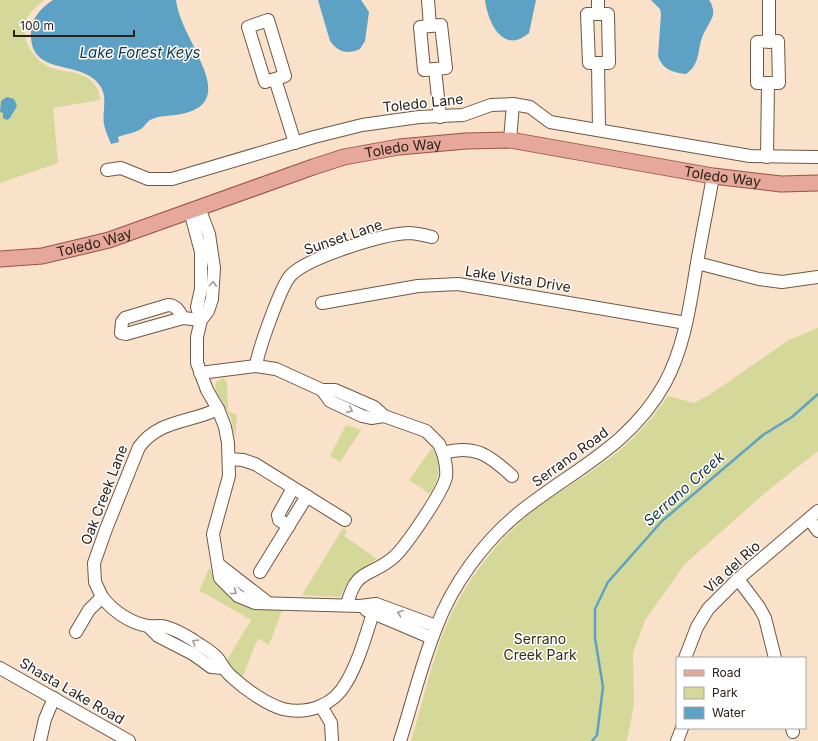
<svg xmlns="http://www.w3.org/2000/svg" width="818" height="741" viewBox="0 0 818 741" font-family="Inter,sans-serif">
<rect width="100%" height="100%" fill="#fae1ca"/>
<g fill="#d4d898">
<path d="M0,0H44C37,6 29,12 26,21C20,40 34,61 52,68C62,72 74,71 84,76C93,80 100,90 100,100L53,108L58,163L0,183Z"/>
<path d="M818,328V451L766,492L685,564L645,620L633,653L634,703L628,736L626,741H411C421,709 428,677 439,645C457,592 490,547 533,511C555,493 581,480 603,463C630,444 649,423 668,396L694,403L709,395L789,340Z"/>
<polygon points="224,378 227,383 228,411 237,415 235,438 231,418 215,388 216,382"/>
<polygon points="346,425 361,430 340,462 330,456"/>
<path d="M432,448C443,462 439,481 430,494L409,480Z"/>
<path d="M343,528L347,530L344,536L377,559C358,571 349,576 340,597L302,595Z"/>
<polygon points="209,568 227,594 241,604 250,608 282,610 269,645 258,638 242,678 229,666 227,660 251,620 208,595 199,591"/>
</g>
<g fill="#5da2c5">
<path d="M53,0H176C178,17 188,34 195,49C207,75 223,105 182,114C173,116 164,115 155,118C147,120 146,125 141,129C135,133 125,134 118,137L119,142L111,144C109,138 105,131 104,124C102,109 109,96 98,83C78,59 29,77 31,32C32,17 41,8 53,0Z"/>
<path d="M318,0H361L369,12L365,41L360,49C347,55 338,52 330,41Z"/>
<path d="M485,0H536L529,33C503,55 488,23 485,0Z"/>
<path d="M651,0H709C712,4 714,10 713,15C711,22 706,28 703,35C697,49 701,64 686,74C673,73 662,69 658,56L661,14L660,9Z"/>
<polygon points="7,97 14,99 17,106 10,118 7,120 3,118 3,113 0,112 1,101"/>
</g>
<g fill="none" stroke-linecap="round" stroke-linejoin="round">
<polyline stroke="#5da2c5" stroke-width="2.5" points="592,741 597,735 603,687 595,638 595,609 608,582 662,521 763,435 792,417 818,394"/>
<g stroke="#6e5845" stroke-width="14">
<g id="minor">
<polyline points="428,0 430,26"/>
<polyline points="598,0 598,14"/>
<polyline points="769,42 769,0"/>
<polyline points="598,63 589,63 587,14 608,14 609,63 598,63 599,129"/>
<polyline points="435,69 424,70 420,27 441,25 446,68 435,69 440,117"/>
<polyline points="275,79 285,76 268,20 248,27 265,82 275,79 295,143"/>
<polyline points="510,140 513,104"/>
<polyline points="767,157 768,83 779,83 778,41 757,42 757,83 768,83"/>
<polyline points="107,170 121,168 148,179 172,179 314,137 362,125 419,117 463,115 491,105 513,104 530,107 550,122 750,156 818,157"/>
<polyline points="199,208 209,234 214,268 212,299 208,311 201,320 197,337 197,363 207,390 218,409 225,427 228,443 229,476 213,534 220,578 238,596 255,603 360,606 376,604 436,626"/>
<polyline points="190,211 201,252 201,289 197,307 201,320"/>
<polyline points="697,263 759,279 782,282 818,277"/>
<polyline points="322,303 418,286 458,284 686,323"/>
<path d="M183,318C179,311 176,305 168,305L125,318L122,322L121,333L126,334L183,318L201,320"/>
<path d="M256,366C258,351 281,285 291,275C309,257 383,234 408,233C416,233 424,235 432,237"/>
<path d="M200,373L256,366L276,369L322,390H335L374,407L384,416L426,431L439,444L443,453C475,444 489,455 512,476"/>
<polyline points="322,390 330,401 362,416 371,418 384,416"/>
<polyline points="229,459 243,460 255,464 345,520"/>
<polyline points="809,519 818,531"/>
<polyline points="289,526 279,520 278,515 293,488"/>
<polyline points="218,564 267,602"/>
<polyline points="260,572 307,496"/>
<polyline points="738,579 759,607 765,618 775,658"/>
<path d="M102,597C113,611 130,623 148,626C154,627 160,625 166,627C175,629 185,635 193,640C201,646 214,652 219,660C223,667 226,672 232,677C245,689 266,704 283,709C308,715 334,705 346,683C360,660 367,630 376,604"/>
<path d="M347,605C356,567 370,578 394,557C406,546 443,492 446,477C447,469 445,460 443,453"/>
<polyline points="366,610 432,638"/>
<polyline points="148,626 158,636 193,654 211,667 223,668"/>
<path d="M76,632L89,610L102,597L95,582L94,563L106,529L139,447C160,419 190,423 218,409"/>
<polyline points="685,658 697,627 708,609 738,579 818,511"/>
<polyline points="0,668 129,741"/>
<polyline points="321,706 331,723 332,741"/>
<polyline points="792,728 793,732"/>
<polyline points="40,741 45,719 54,698"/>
<path d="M400,741C412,704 421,665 436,628C452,585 484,541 520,512C574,469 630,446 665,383C685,346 690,304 697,263C702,234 708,205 713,176"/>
<polyline points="677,741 682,728"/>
</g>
</g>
<g stroke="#995342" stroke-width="17">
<g id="major">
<path id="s1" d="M0,259L42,256L109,240L313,167L344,157L399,147L466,141L510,140L713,176L781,184L818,183"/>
</g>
</g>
<use href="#minor" stroke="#fff" stroke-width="12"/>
<use href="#major" stroke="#e6a89b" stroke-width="15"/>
</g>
<defs><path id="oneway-chevron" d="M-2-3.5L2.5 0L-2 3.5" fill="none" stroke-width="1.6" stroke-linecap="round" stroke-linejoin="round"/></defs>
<g stroke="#9f9b97">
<use href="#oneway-chevron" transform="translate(213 284) rotate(-86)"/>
<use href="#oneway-chevron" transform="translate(350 410) rotate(24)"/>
<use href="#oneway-chevron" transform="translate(234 592) rotate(38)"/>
<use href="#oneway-chevron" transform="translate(400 613) rotate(-160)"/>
<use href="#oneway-chevron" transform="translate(195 642) rotate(-148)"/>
</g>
<g text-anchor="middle" stroke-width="3" stroke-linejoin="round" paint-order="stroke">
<g font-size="14" fill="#2a2018" stroke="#fff">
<text transform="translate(423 103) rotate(-6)" y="5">Toledo Lane</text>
<text dy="5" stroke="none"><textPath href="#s1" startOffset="420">Toledo Way</textPath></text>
<text dy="5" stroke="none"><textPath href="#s1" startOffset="743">Toledo Way</textPath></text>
<text transform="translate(343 237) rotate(-19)" y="5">Sunset Lane</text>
<text dy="5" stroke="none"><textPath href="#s1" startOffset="96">Toledo Way</textPath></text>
<text transform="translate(518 279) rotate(9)" y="5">Lake Vista Drive</text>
<text transform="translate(570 457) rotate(-36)" y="5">Serrano Road</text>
<text transform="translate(104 495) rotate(-69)" y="5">Oak Creek Lane</text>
<text transform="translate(732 567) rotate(-42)" y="5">Via del Rio</text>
<text transform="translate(72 691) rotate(30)" y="5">Shasta Lake Road</text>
</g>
<g font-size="14" fill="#2d2f11" stroke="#fff">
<text x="540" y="644">Serrano<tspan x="540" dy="16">Creek Park</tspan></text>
</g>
<g font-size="15" font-style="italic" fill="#163646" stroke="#fff">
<text x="140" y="58">Lake Forest Keys</text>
<text transform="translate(684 489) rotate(-42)" y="5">Serrano Creek</text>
</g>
</g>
<rect x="676" y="657" width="130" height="72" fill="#ffffff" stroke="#aaa6a3"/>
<rect x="684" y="670" width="20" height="6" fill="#e6a89b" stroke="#aaa6a3"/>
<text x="712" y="677" font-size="12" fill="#2a2018">Road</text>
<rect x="684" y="687" width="20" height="12" fill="#d4d898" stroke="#aaa6a3"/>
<text x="712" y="697" font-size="12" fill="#2a2018">Park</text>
<rect x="684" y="707" width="20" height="12" fill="#5da2c5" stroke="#aaa6a3"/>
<text x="712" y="717" font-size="12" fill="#2a2018">Water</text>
<path d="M14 30v6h120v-6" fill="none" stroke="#2a2018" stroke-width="2"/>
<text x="20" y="30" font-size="12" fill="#2a2018" stroke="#ffffff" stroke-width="3" paint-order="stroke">100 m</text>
</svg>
